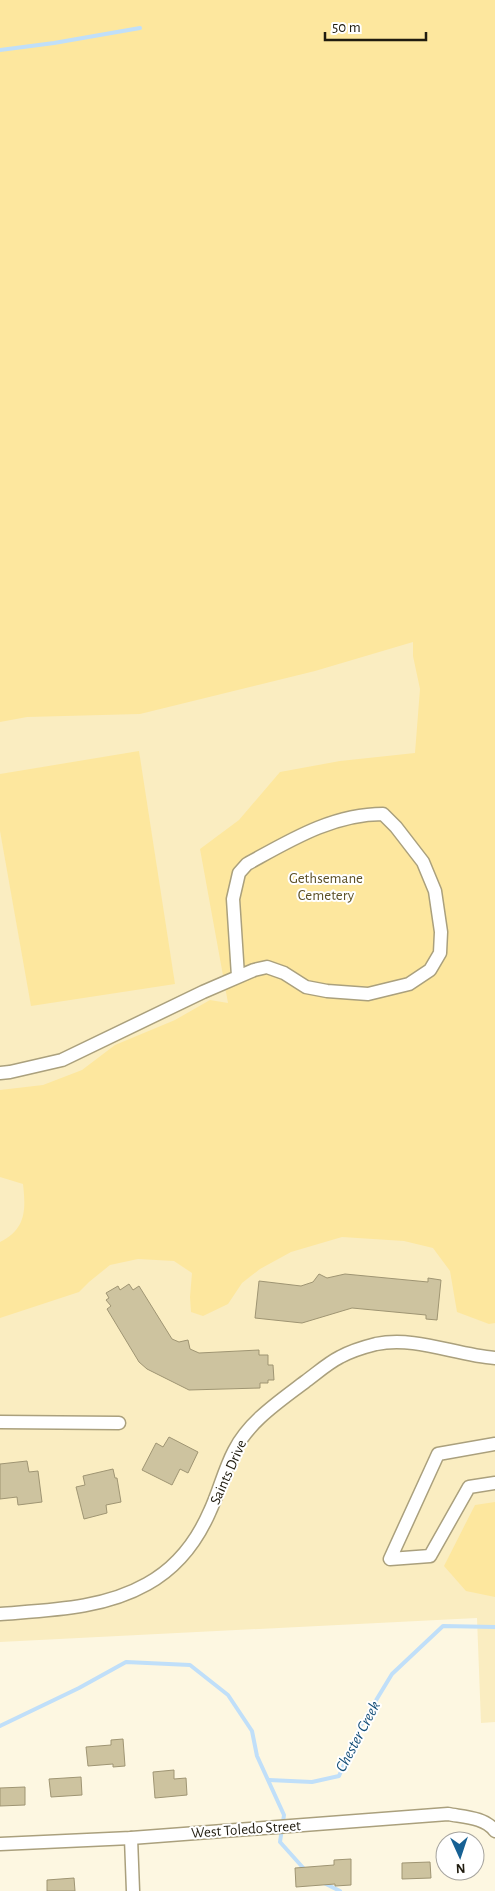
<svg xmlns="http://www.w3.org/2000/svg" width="495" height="1891" viewBox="0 0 495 1891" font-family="'Alegreya Sans',sans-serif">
<rect width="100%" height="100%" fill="#fdf7e1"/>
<polygon fill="#faedc1" points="372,0 495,1266 495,1722 481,1723 477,1618 0,1642 0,20"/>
<g fill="#fde79e">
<path d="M0,0H495V1323L489,1324L457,1312L450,1271L433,1248L404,1241L342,1237L291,1252L260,1269L242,1283L228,1304L203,1316L191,1312L190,1297L192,1273L174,1261L138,1259L110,1265L89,1282L79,1292L0,1318V1242C26,1229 26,1210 23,1184L0,1177V1090L43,1085L82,1070L115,1045L175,1020L210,1000L228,1003L200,849L239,820L280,772L340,761L415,753L420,689L413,656V642L315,671L140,714L27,717L0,722Z"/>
<polygon points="139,751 175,984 31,1006 0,831 0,774"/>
<polygon points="495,1502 495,1597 466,1591 444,1566 475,1505"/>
</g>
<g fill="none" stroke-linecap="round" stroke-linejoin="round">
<g stroke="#c0dff9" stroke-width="4">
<polyline points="0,50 54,43 140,28"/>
<polyline points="0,1726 79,1688 126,1662 190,1665 228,1695 252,1731 257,1756 284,1815 280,1842 306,1871"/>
<polyline points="269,1780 312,1782 339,1776 361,1725 392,1674 443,1626 495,1627"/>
<polyline points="324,1883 340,1891"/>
</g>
</g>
<g fill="#cdc39f" stroke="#9f9573">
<polygon points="319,1274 327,1278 345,1274 428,1282 428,1278 441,1280 437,1320 426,1319 426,1315 352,1308 302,1323 255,1318 259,1281 301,1286 313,1282"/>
<polygon points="129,1284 133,1290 139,1286 172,1339 179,1342 188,1340 190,1349 199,1353 259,1350 259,1355 268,1355 268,1365 273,1365 274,1380 268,1380 268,1383 260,1383 260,1388 189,1390 147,1369 139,1362 107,1309 111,1306 106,1300 109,1298 106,1293 118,1286 120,1290"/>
<polygon points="169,1437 198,1452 188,1473 180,1469 172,1485 142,1470 156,1443 163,1447"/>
<polygon points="27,1461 29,1472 38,1471 42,1502 18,1505 17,1497 0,1499 0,1464"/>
<polygon points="113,1469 115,1478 117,1478 121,1502 106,1505 107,1513 84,1519 76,1487 85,1485 83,1476"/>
<polygon points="123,1739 125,1766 113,1767 113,1764 88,1766 86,1747 111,1745 111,1740"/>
<polygon points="174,1770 174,1779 186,1778 187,1795 155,1798 153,1772"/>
<polygon points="81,1777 82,1795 51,1797 49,1779"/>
<polygon points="25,1787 25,1805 0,1806 0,1788"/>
<polygon points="351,1859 351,1885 335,1886 335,1884 296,1887 295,1868 334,1865 334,1860"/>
<polygon points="430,1862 431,1878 402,1879 402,1863"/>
<polygon points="74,1878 75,1891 47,1891 47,1880"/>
</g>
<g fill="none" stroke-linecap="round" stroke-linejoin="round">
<g stroke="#aaa07d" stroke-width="15">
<g id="minor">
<path d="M0,1073L10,1072L62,1060L203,992L254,970L267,967L284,973L306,987L327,991L368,994L409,984L430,970L440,953L441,932L435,891L423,862L396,827L383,814C332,814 289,841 247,864L239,873L233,899L238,976"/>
<polyline points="0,1422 119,1423"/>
<polyline points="495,1444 438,1454 390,1559 430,1556 469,1487 495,1483"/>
<path d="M0,1614C50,1610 103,1609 147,1584C176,1568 197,1541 210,1511C219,1492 224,1470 234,1451C249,1421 280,1401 306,1381C317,1373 328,1363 340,1357C351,1351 364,1347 376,1344C416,1336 455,1355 495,1358"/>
<polyline points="131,1838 133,1891"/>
<path d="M0,1844L131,1838L448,1814C463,1817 485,1817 495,1831"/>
</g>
</g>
<use href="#minor" stroke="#fff" stroke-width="12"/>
</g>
<g text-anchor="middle" stroke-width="4" stroke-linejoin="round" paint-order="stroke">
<g font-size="15" fill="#5c5027" stroke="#fff">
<text x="326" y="883">Gethsemane<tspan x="326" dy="17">Cemetery</tspan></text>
</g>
<g font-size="15" fill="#201c0f" stroke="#fff">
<text transform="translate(228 1472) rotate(-66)" y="5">Saints Drive</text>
<text transform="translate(246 1829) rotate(-4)" y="5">West Toledo Street</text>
</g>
<g font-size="16" font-style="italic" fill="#114c76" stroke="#fff">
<text transform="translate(357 1736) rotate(-62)" y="6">Chester Creek</text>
</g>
</g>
<g transform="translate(460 1856) rotate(177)"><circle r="24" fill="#ffffff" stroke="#a6a49f"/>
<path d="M0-4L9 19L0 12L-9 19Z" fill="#176194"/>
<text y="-8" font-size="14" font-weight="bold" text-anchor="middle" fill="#201c0f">N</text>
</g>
<path d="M325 32v8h101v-8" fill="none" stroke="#201c0f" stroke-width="2.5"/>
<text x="332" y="32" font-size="15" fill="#201c0f" stroke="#ffffff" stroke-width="4" paint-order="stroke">50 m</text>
</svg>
